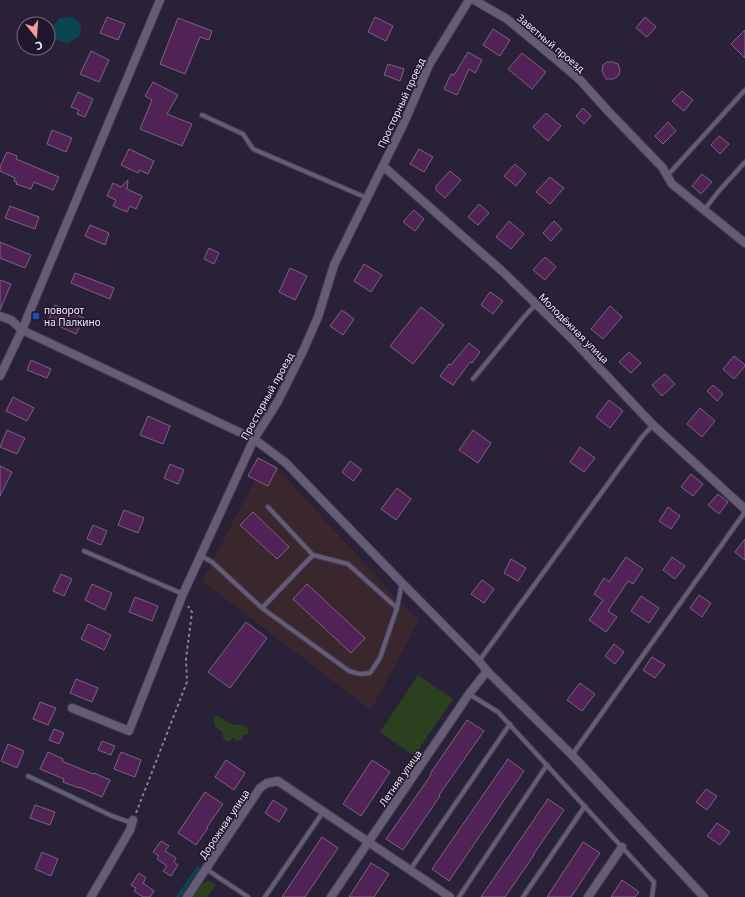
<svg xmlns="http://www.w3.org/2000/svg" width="745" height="897" viewBox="0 0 745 897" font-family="'Noto Sans',sans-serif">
<rect width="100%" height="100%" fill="#292137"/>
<polygon fill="#3a272d" points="277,468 398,600 419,620 371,710 202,581 255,480 268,486"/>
<g fill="#2b401e">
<polygon points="418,675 453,699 414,756 380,732"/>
<path d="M218,715C220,718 230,724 232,724C235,725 240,725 243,725L248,729L249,732L248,734L243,735V738L240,740L236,741L234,737C231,741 230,741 226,741L223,738L222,732L215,726L214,718Z"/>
<polygon points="208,881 212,882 216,885 207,897 192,897 201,884"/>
</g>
<polygon fill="#0a4652" points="73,17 81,24 80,35 68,44 52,38 52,27 60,18"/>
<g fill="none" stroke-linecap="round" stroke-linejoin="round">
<polyline stroke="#0a4652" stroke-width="3.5" points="178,897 198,868"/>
</g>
<g fill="#512255" stroke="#7a657b">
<polygon points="107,17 125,24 118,40 100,33"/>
<polygon points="375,17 393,26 386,41 368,32"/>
<polygon points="645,17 656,27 647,37 636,28"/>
<polygon points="178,18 212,31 209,40 200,37 185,74 160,64"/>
<polygon points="493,29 510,40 500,56 483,45"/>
<polygon points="745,30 745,58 731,44"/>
<polygon points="91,51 109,60 99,82 80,74"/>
<polygon points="468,52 482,60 475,73 469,69 457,95 444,89 451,74 454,75"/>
<polygon points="522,53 546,72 532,89 508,69"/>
<polygon points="607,62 613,62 618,64 620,70 619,74 617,77 613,79 606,79 602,71 603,65"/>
<polygon points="388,64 404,69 400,81 384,75"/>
<polygon points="153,82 178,95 167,114 192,124 182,146 140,129 152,100 145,96"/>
<polygon points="682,91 693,100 684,111 672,101"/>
<polygon points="78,92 93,99 85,117 77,114 79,110 71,107"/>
<polygon points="583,108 591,116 584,124 576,116"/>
<polygon points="546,113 561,126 548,141 533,127"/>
<polygon points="668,122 676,131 663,144 655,136"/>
<polygon points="52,130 72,138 66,152 47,144"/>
<polygon points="719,136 729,144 720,154 711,145"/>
<polygon points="129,149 154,161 148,174 139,170 138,173 121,165"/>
<polygon points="419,149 433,157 424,172 410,164"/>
<polygon points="7,152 17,156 16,159 59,177 53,190 34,182 31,189 16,184 17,182 14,181 15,178 0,171 0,167"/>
<polygon points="515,164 526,174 516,186 504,176"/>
<polygon points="450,171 461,180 445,198 436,190 436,186"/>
<polygon points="702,174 712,182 701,194 692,186"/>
<polygon points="550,177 564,188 550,204 536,192"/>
<polygon points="128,180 127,189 142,196 136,209 130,206 127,212 113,206 116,200 107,196 113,183 121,187"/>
<polygon points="479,204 489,213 478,225 468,217"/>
<polygon points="10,206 39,217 35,229 5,218"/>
<polygon points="414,210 424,219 415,231 403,222"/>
<polygon points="509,221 524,234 511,249 496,237"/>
<polygon points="554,221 562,229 551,241 543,233"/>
<polygon points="90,225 109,233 105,245 85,236"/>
<polygon points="0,242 31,255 25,268 0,258"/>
<polygon points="209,248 219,253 214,264 204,259"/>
<polygon points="545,257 556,267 545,280 533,270"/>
<polygon points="364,264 382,275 371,292 354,281"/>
<polygon points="290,268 307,276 295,300 279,292"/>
<polygon points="75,273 114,288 110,299 71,283"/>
<polygon points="0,280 11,284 0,310"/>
<polygon points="490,292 503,301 493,314 481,305"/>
<polygon points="55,305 84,318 76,334 48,321"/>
<polygon points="610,306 622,317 603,339 591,329"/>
<polygon points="421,307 444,325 413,364 390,346"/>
<polygon points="342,310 354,319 343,335 330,326"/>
<polygon points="469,343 480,352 472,363 470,362 453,385 440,376 449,364 451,365"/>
<polygon points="629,352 641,363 631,373 619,362"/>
<polygon points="734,356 745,365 745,366 734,379 723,369"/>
<polygon points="31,360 51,369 47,378 27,370"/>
<polygon points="665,374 675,384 662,396 652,385"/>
<polygon points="713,385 723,394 717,401 707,391"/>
<polygon points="13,397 34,408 27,421 6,411"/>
<polygon points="609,400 623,411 610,428 596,417"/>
<polygon points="700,408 715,421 702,437 687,424"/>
<polygon points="148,416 170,426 163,444 140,435"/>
<polygon points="7,430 25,438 17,454 0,447"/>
<polygon points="473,430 491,443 478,463 459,450"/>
<polygon points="580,447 595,458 584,472 570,462"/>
<polygon points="258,458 277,468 268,486 248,476"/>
<polygon points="350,461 362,470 353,481 342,472"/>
<polygon points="170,464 184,470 178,484 164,478"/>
<polygon points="0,466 12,472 0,496"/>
<polygon points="691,474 703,484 693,496 681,487"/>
<polygon points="397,488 411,499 396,520 381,509"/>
<polygon points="718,494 728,502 719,514 708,505"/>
<polygon points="668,507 680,516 671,529 659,521"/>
<polygon points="124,510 144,518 138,533 118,525"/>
<polygon points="253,512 289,547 277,559 240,525"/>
<polygon points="93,525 107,531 101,545 87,539"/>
<polygon points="745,539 745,560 735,552"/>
<polygon points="626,557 643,569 633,584 628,581 608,611 617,617 606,632 589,620 603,600 594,594 604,578 609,582"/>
<polygon points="672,557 685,566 675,579 663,570"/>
<polygon points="511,559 526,568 518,581 504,573"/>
<polygon points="61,574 72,579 64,596 53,591"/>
<polygon points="482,580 494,589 484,603 471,594"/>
<polygon points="92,584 112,593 105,610 85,600"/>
<polygon points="307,584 365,638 351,653 293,599"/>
<polygon points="699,595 711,603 702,617 690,608"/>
<polygon points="641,596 659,608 649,623 631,611"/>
<polygon points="135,597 158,606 152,621 129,612"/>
<polygon points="246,622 267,638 230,688 208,672"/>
<polygon points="88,624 111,635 104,650 81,639"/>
<polygon points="614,644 624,652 615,664 605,656"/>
<polygon points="652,657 665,665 655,678 643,670"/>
<polygon points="76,679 98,688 92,702 70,693"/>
<polygon points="580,683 595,694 582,711 567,700"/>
<polygon points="40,702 56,708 48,725 33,719"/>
<polygon points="467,720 484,731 439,795 440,796 403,850 386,839 431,775 430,774"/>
<polygon points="54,729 64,733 59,744 49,740"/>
<polygon points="102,741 115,746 111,755 98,750"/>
<polygon points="8,744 24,751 17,768 1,761"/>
<polygon points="48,752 63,759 62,761 93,774 94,773 110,780 102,797 79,787 79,788 63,782 64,779 40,769"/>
<polygon points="121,752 141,760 135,777 114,769"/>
<polygon points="508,759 524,771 449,881 432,869"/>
<polygon points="226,760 245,773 234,790 215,777"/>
<polygon points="372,760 390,772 361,816 343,804"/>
<polygon points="706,789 717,796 707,810 696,802"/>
<polygon points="205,792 223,804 207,827 208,828 196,845 178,833"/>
<polygon points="548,799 564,810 533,855 534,855 505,897 481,897"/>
<polygon points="273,800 287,809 279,822 265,813"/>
<polygon points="35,805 55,812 50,825 30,818"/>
<polygon points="717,823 730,832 720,845 707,836"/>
<polygon points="322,837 338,848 305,897 282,897"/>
<polygon points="161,841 169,846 165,851 176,858 174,862 178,865 171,876 163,871 167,866 157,859 159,856 153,852"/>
<polygon points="583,842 600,853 571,897 547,897"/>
<polygon points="42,852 58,859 51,876 35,869"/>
<polygon points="371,863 389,874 374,897 349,897"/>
<polygon points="139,873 146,878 143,883 154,891 150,897 143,897 134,891 136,888 131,885"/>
<polygon points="622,880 639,892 635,897 611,897"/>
</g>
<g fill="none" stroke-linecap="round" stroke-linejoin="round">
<g stroke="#433b4e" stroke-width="6">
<g id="service">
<polyline points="202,115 243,134 253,149 367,198"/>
<polyline points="667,176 745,90"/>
<polyline points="704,210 719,191 745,162"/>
<polyline points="473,379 524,317 536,304"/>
<polyline points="84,551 183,594"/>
<polyline points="313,555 348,564 397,608"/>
<polyline points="201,556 212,562 262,608 313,555 268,507"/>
<polyline points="262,608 349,671 360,674 370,673 380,658 397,608 402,583"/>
<polyline points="479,661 642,437 653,425"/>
<polyline points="469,694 498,712 654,882 652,897"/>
<polyline points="572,755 745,512"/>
<polyline points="28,776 112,816 132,823"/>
<polyline points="206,869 248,897"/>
<polyline points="410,870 510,724"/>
<polyline points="265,897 323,812"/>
<polyline points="459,897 547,765"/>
<polyline points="523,897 585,806"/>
</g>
</g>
<g stroke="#433b4e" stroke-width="10">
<g id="minor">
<polyline points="474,0 507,19 559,62 580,80 608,111 662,167 672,184 745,243"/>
<polyline points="383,166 502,271 572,339 653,425 745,509"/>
<polyline points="0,316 11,320 22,330 254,439 286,463 402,583 479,661 487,671 572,755 704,897"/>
<polyline points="0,376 22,330 160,0"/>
<polyline points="72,708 129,731 183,594 254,439 278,401 303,351 318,317 334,265 404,123 429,65 469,0"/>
<polyline points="91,897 130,830 133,820"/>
<path d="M187,897L260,788L267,783L278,781C335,820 393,858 450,897"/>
<polyline points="331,897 469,694 487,671"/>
<polyline points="588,897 622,847"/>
</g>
</g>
<polyline stroke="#888294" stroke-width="2" stroke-dasharray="3 3" stroke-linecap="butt" points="136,813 187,682 186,659 192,612 188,606"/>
<use href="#service" stroke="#655c75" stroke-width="4"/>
<use href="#minor" stroke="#655c75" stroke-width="8"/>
</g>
<rect fill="#1a4fb4" stroke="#20172c" stroke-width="1.5" x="32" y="312" width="8" height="8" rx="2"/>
<g text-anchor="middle" stroke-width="3" stroke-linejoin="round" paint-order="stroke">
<g font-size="10" fill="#efeaf9" stroke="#20172c">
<text transform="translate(551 43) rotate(40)" y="4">Заветный проезд</text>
<text transform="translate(401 103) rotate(-65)" y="4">Просторный проезд</text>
<text transform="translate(574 328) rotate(45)" y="4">Молодёжная улица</text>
<text transform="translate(267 396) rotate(-61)" y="4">Просторный проезд</text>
<text transform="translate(400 778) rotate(-55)" y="4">Летняя улица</text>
<text transform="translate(224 824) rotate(-56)" y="4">Дорожная улица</text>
</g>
<g font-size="10" fill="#efeaf9" stroke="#20172c" text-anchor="start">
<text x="44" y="314">поворот<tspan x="44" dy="12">на Палкино</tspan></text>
</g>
</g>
<g transform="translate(36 36) rotate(163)"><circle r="19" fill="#20172c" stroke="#736b7e"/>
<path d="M0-3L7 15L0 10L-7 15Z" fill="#f59b9c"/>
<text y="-6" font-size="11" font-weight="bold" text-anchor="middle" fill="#efeaf9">С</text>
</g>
</svg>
